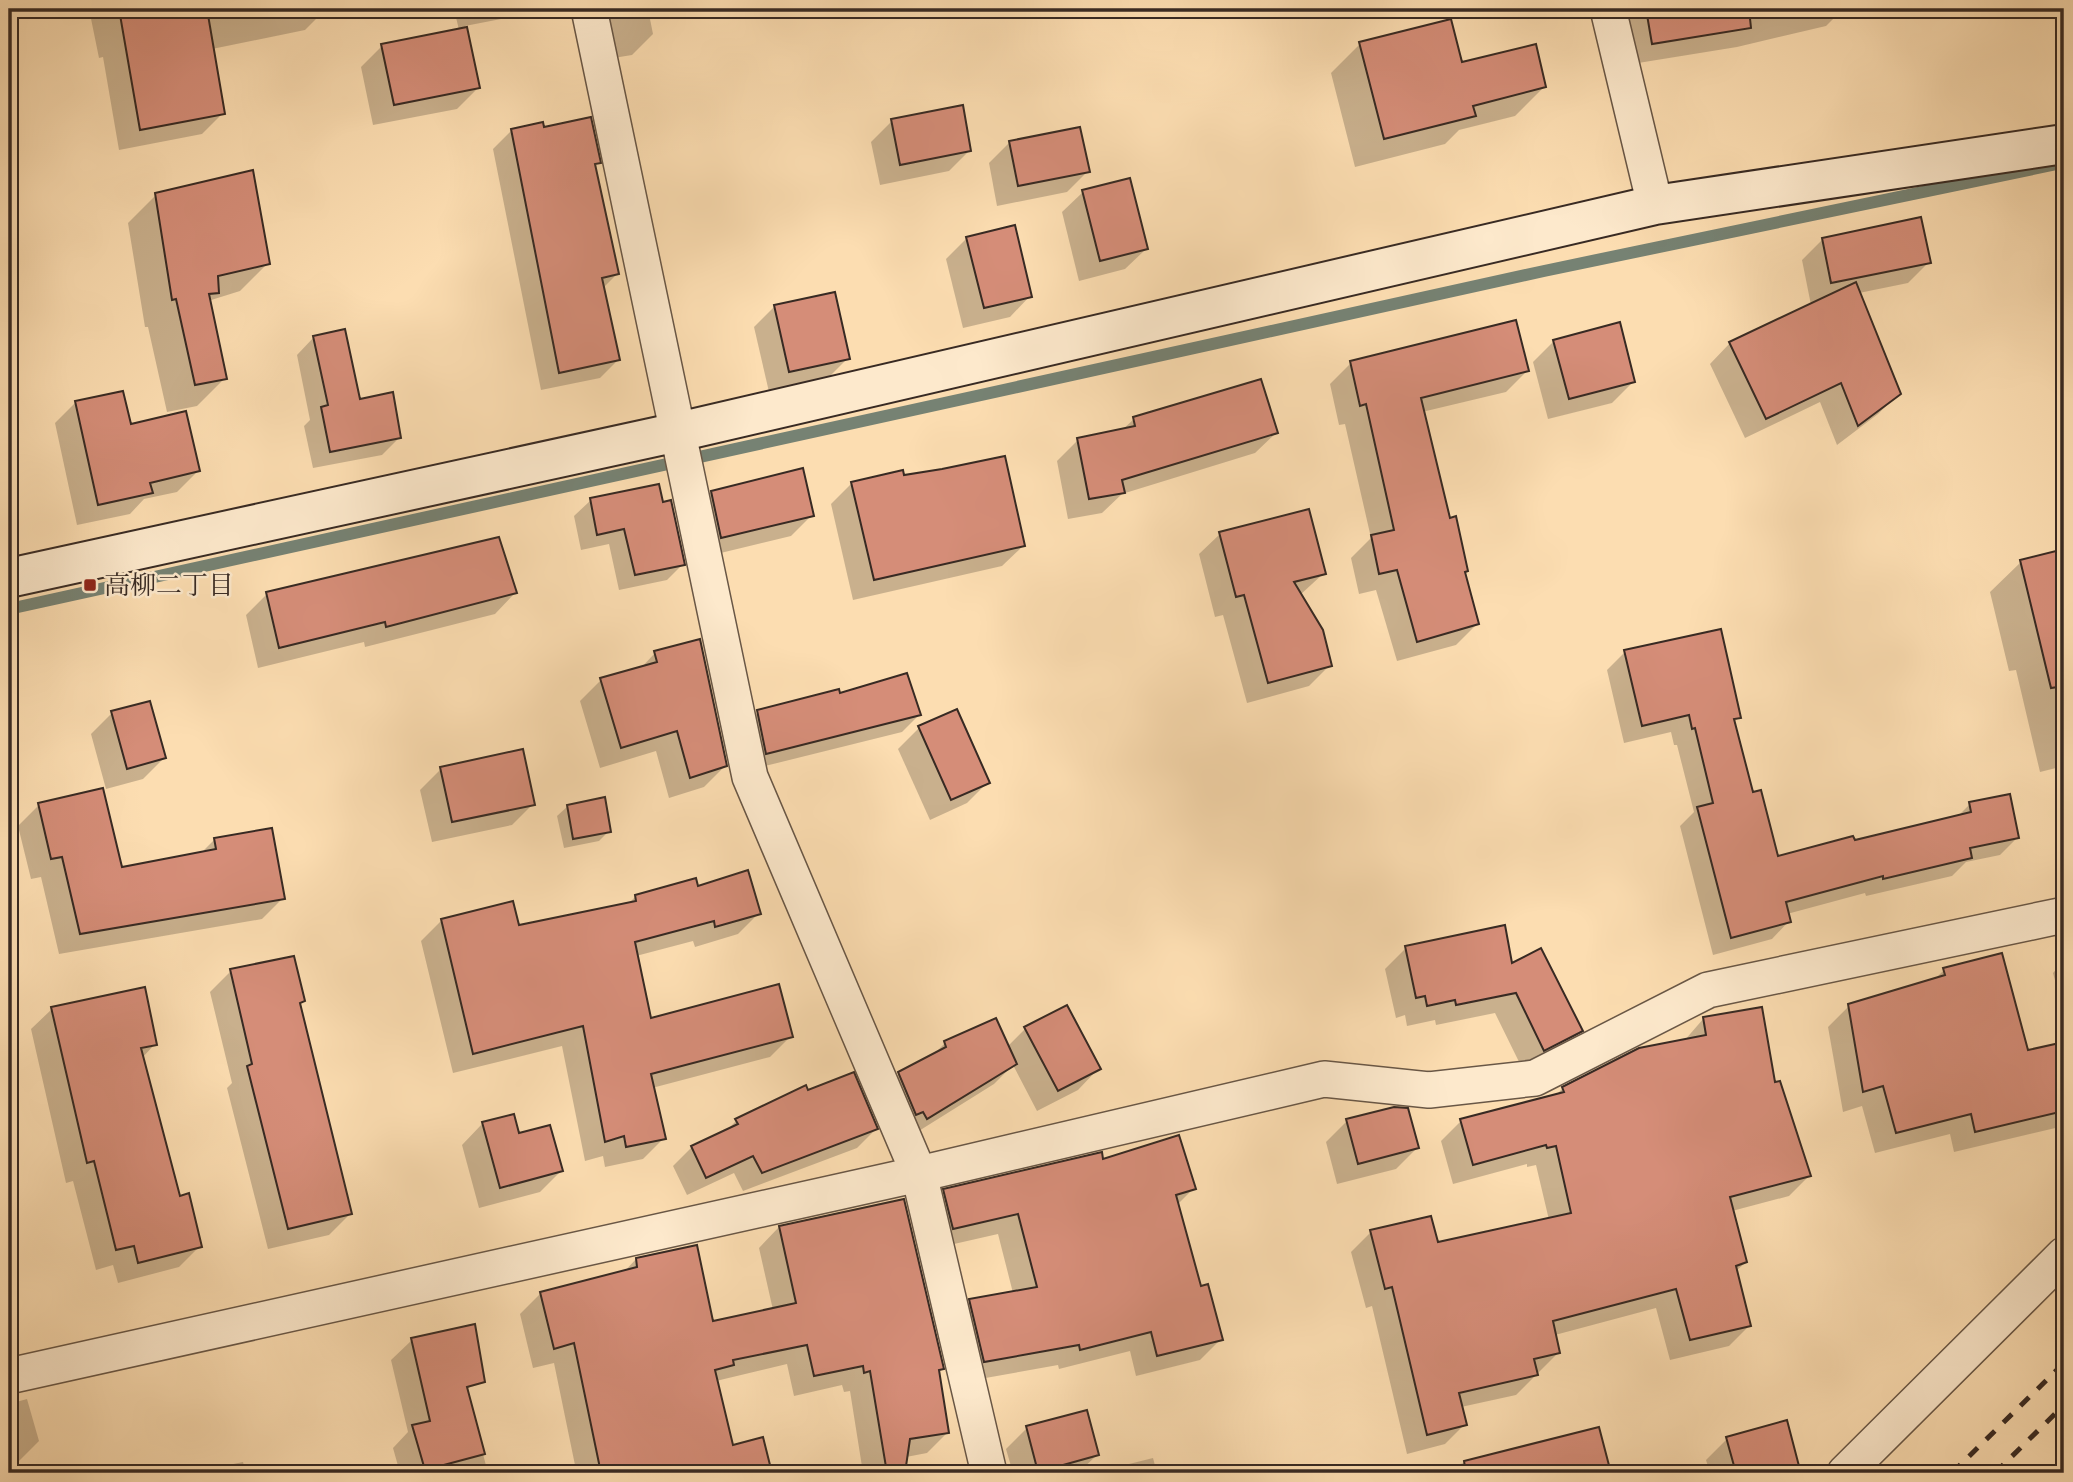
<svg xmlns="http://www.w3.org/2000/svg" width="2073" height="1482" viewBox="0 0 2073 1482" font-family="'Old Standard TT','Noto Serif JP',serif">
<rect width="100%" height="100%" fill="#fcddb1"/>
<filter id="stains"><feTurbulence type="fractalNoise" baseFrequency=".00286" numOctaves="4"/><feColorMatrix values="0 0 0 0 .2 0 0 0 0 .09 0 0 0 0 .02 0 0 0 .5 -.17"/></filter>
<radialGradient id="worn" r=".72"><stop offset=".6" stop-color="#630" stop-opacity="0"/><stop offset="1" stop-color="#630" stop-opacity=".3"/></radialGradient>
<g fill="#0003">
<polygon points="89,9 326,9 305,30 212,49 223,113 202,134 119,150 103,57 99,58"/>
<polygon points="454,9 532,9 527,14 465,26 478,88 457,109 373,125 361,67 382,46 459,30"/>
<polygon points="592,9 648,9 653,34 632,55 601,60"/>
<polygon points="718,9 738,9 718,13"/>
<polygon points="1623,9 1853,9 1841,11 1826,26 1737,47 1632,64"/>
<polygon points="1360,44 1461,64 1544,87 1515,116 1459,130 1445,144 1355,167 1331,73"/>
<polygon points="892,121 970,150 949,171 880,185 871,142"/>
<polygon points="542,129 599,162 593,167 617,274 602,289 618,360 600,378 541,390 493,149 511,131"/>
<polygon points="1010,142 1088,171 1067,192 997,206 989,163"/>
<polygon points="1083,192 1146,249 1125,269 1079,281 1062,212"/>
<polygon points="156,195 268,263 240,291 208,301 225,378 197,406 167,412 148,327 145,327 128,223"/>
<polygon points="967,238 1030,296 1010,317 963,328 946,259"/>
<polygon points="1823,239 1929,262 1908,283 1859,293 1899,393 1878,414 1837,445 1820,402 1745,438 1710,364 1730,343 1811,305 1802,260"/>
<polygon points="775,306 848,358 827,379 769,392 754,327"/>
<polygon points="314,337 359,401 400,437 382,455 313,468 304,426 310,420 297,355"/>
<polygon points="1554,341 1633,382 1612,403 1548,419 1533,362"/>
<polygon points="1351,363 1527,371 1506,392 1422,412 1477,624 1456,645 1397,661 1376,590 1359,594 1351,558 1371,538 1345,424 1339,425 1330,384"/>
<polygon points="76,402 129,426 198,471 177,492 144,499 130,514 77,525 55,423"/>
<polygon points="1134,419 1276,433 1255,453 1122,494 1102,513 1068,519 1057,461 1078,440 1121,431"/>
<polygon points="903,477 1023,546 1002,566 853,600 831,504 852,483"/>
<polygon points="711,492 812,515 791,536 700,558 691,513"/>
<polygon points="591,500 683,564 667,580 619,590 609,544 581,550 574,516"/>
<polygon points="1220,534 1324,573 1300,595 1330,665 1309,686 1247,703 1223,615 1215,617 1199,554"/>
<polygon points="2064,551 2064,766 2040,772 2016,670 2009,671 1990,592 2021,562"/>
<polygon points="515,593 495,614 365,647 364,642 258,668 246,615 267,594"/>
<polygon points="1625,652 1739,717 1733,723 1752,794 1777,858 1957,817 1970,804 2018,837 2000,855 1966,862 1952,876 1866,896 1865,893 1787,914 1789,921 1772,939 1713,955 1680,826 1694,812 1677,745 1674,745 1671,732 1624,743 1607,670"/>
<polygon points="655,653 725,766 704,787 669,798 656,751 600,768 580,701 601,680 640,669"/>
<polygon points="839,695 919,715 902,732 749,770 741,729 758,712"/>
<polygon points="956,711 988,782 967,803 930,820 898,749 919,728"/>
<polygon points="112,713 164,758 143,779 106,789 91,734"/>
<polygon points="441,769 533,804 512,825 432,842 420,790"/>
<polygon points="39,805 120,869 200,854 215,839 283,898 262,919 59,954 41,877 31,879 18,826"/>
<polygon points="568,806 609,831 599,841 564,848 557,816"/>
<polygon points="696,888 759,913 738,934 695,947 693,941 636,956 649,1020 791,1036 770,1057 652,1088 664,1138 643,1159 605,1167 603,1156 585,1161 562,1046 453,1073 421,941 442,920 518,927 627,905 636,896"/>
<polygon points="1406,948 1511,966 1581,1031 1560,1052 1523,1070 1495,1013 1436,1025 1435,1020 1407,1026 1405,1015 1396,1018 1385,969"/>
<polygon points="2064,961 2064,1009 2063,1010 2053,973"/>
<polygon points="1944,970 2027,1052 2064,1043 2064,1126 1954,1152 1950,1134 1875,1153 1862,1106 1843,1112 1828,1027 1849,1006 1933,981"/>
<polygon points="231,971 303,1001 299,1005 350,1214 329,1235 268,1249 227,1088 232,1083 210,992"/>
<polygon points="52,1009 155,1044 142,1058 179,1198 200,1246 179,1267 118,1283 113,1265 96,1270 73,1181 66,1183 31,1029"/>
<polygon points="1704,1018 1774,1084 1809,1176 1789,1196 1732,1211 1746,1262 1735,1272 1749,1326 1729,1346 1670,1360 1656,1308 1555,1335 1559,1352 1516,1395 1461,1407 1465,1424 1445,1444 1407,1454 1372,1306 1366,1308 1351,1252 1371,1232 1437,1244 1549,1220 1536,1165 1527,1167 1527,1164 1453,1184 1441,1141 1461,1121 1555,1096 1563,1088 1684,1041"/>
<polygon points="995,1020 1007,1047 1025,1029 1098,1069 1078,1090 1037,1111 1013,1065 994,1084 906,1139 878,1095 899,1074 930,1058 945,1043"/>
<polygon points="806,1092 876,1129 857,1148 743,1191 734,1173 687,1195 673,1166 692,1147 725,1132 736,1121"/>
<polygon points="512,1116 518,1136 561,1171 540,1192 479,1208 462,1145 482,1124"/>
<polygon points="1347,1121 1417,1148 1396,1169 1337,1184 1326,1142"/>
<polygon points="1102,1161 1194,1188 1177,1205 1200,1288 1221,1339 1200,1360 1136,1376 1130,1351 1059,1369 1058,1365 963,1382 949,1322 970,1301 1013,1293 998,1234 932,1249 923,1211 944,1191"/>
<polygon points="779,1227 942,1369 938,1373 947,1433 927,1453 906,1457 904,1473 863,1473 850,1391 844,1392 842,1385 794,1396 787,1364 716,1381 732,1447 762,1439 770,1473 562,1473 576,1470 554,1363 533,1368 520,1314 541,1293 623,1273 636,1259 711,1324 773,1310 759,1248"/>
<polygon points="9,1288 19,1312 9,1322"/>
<polygon points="412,1340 472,1385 466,1390 488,1473 400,1473 393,1448 408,1432 391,1360"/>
<polygon points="27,1399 39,1441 18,1462 9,1465 9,1404"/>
<polygon points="1027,1428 1097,1455 1078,1473 1013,1473 1006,1449"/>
<polygon points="1598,1429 1609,1473 1448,1473 1456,1465"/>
<polygon points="1727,1439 1797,1465 1788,1473 1710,1473 1706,1460"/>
<polygon points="1153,1458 1157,1473 1102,1473 1105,1470"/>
<polygon points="243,1462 246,1473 204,1473 209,1469"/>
</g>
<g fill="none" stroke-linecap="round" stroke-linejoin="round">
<polyline stroke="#768273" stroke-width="12" points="9,609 1544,271 2057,164"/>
</g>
<g fill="#d58d78" stroke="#382a23" stroke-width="2">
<polygon points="119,9 207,9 225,114 140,130"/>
<polygon points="1646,9 1749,9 1751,28 1652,44"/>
<polygon points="1451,19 1462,62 1536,44 1546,87 1473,106 1476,116 1384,139 1359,42"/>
<polygon points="467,27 480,88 394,105 381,44"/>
<polygon points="963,105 971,151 900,165 891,119"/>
<polygon points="591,117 601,163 595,164 619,274 602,278 620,360 559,373 511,129 543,122 544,127"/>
<polygon points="1080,127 1090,172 1018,186 1009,141"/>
<polygon points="253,170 270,264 218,276 219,293 209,294 227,379 195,385 176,299 172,300 155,193"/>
<polygon points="1130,178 1148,249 1100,261 1082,190"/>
<polygon points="1921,217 1931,263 1831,283 1822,238"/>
<polygon points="1015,225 1032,297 984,308 966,237"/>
<polygon points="1856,282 1901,394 1858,426 1841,383 1766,419 1729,342"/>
<polygon points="835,292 850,359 789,372 774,305"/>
<polygon points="1516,320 1529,371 1421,398 1450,518 1456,516 1468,571 1465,572 1479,624 1417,642 1397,570 1379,574 1371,535 1394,530 1366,404 1360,406 1350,361"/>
<polygon points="1620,322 1635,382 1569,399 1553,340"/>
<polygon points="345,329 360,399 393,392 401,438 330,452 321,407 328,405 313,336"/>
<polygon points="1261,379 1278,433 1122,480 1125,493 1089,499 1077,438 1135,426 1133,417"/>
<polygon points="123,391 131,424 186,411 200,471 150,483 153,493 98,505 75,401"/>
<polygon points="1005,456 1025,546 874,580 851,482 903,470 904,475 942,469"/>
<polygon points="803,468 814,516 721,538 711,491"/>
<polygon points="659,484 663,502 671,500 685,565 635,575 624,529 597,535 590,498"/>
<polygon points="1309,509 1326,574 1294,582 1323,630 1332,666 1268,683 1244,595 1236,597 1219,532"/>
<polygon points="499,537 517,593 386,627 385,622 279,648 266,592"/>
<polygon points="2064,549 2064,686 2051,688 2020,560"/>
<polygon points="1721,629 1741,718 1734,719 1753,792 1761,790 1778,856 1853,836 1855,840 1971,812 1969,802 2010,794 2019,838 1970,848 1972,858 1883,879 1883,876 1786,902 1791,922 1731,938 1697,807 1713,803 1695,728 1692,729 1689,715 1642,726 1624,650"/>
<polygon points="700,639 727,766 690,778 677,731 621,748 600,678 657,662 654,651"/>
<polygon points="907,673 921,715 766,754 757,710 839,689 840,693"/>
<polygon points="150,701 166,758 127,769 111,711"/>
<polygon points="957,709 990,783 951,800 918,726"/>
<polygon points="523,749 535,805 452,822 440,767"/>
<polygon points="103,788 122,867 216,849 214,838 272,828 285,899 80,934 62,857 51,859 38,803"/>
<polygon points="605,797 611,832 573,839 567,805"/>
<polygon points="748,870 761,914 715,927 714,921 635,942 651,1018 779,984 793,1037 651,1074 666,1139 626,1147 624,1136 605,1142 583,1026 473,1054 441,919 513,901 519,925 636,901 635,895 696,878 698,886"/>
<polygon points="1505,925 1512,963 1541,948 1583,1031 1544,1051 1516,993 1456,1005 1455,1000 1427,1006 1425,996 1416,998 1405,946"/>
<polygon points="2002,953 2028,1050 2064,1042 2064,1111 1975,1132 1971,1114 1896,1133 1883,1086 1863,1092 1848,1004 1945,975 1943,968"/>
<polygon points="294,956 305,1001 300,1003 352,1214 288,1229 247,1066 252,1064 230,969"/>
<polygon points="145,987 157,1045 141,1048 180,1196 189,1193 202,1247 138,1263 134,1246 116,1250 94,1161 87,1163 51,1007"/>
<polygon points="1067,1005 1101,1069 1058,1091 1024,1027"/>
<polygon points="1762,1007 1775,1082 1780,1081 1811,1176 1730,1197 1747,1262 1736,1266 1751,1326 1690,1340 1676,1289 1553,1321 1560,1353 1534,1359 1538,1375 1459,1393 1467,1425 1427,1435 1392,1287 1385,1289 1370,1230 1431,1216 1438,1242 1571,1213 1556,1146 1547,1148 1546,1145 1473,1165 1460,1119 1564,1092 1562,1087 1639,1048 1706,1035 1703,1017"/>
<polygon points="996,1018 1017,1064 927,1119 923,1112 916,1115 898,1072 946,1047 944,1041"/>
<polygon points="854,1072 878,1129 762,1173 753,1156 706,1178 691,1146 738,1124 735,1119 806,1085 808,1090"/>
<polygon points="1394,1107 1408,1108 1419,1148 1358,1164 1346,1119"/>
<polygon points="514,1114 519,1133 550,1125 563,1171 500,1188 482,1122"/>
<polygon points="1179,1135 1196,1189 1176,1195 1201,1286 1208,1284 1223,1340 1157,1356 1151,1332 1080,1350 1079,1345 984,1362 969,1299 1037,1287 1018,1214 953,1229 943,1189 1102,1152 1103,1159"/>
<polygon points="904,1199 944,1369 939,1370 949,1433 910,1439 905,1473 887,1473 870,1371 864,1373 863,1366 814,1376 807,1345 733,1360 734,1365 715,1370 733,1445 763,1437 772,1473 601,1473 574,1343 554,1349 540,1292 637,1267 636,1258 697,1245 713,1321 796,1303 779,1226"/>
<polygon points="475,1324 485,1382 467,1387 485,1454 425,1470 412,1425 430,1421 411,1338"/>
<polygon points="1087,1410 1099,1455 1038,1472 1026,1426"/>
<polygon points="1787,1420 1799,1466 1770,1473 1736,1473 1726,1437"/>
<polygon points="1599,1427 1611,1473 1466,1473 1464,1461"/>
</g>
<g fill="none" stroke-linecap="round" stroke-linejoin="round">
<g stroke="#695746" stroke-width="38">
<g id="street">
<polyline points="589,9 750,777 919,1174 989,1473"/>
<polyline points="1608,9 1655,205"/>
<polyline points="9,1376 919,1174 1324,1079 1429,1090 1535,1078 1708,990 2064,915"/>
<polyline points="1845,1473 2064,1255"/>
</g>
</g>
<g stroke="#382a23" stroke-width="42">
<polyline id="secondary" points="9,578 678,432 1655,205 2064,144"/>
</g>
<use href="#street" stroke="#fde9cc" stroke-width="35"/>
<use href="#secondary" stroke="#fde9cc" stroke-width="38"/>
<g stroke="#382a23" stroke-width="5" stroke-dasharray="12 12" stroke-linecap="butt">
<polyline points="1952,1473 2064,1363"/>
<polyline points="1995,1473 2064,1405"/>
</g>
</g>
<rect fill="#8f2418" stroke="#fde9cc" stroke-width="2.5" x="83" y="578" width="14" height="14" rx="3.5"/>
<g text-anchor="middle" stroke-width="5" stroke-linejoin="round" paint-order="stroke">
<g font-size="26" fill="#382a23" stroke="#fde9cc" text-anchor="start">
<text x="104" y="594">高柳二丁目</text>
</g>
</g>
<rect width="2073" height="1482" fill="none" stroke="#fcddb1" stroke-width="35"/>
<rect x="10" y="10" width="2052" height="1461" fill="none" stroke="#382a23" stroke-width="3.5"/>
<rect x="18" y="18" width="2038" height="1447" fill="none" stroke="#382a23" stroke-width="2"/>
<rect width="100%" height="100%" filter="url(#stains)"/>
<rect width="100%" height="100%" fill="url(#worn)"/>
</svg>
